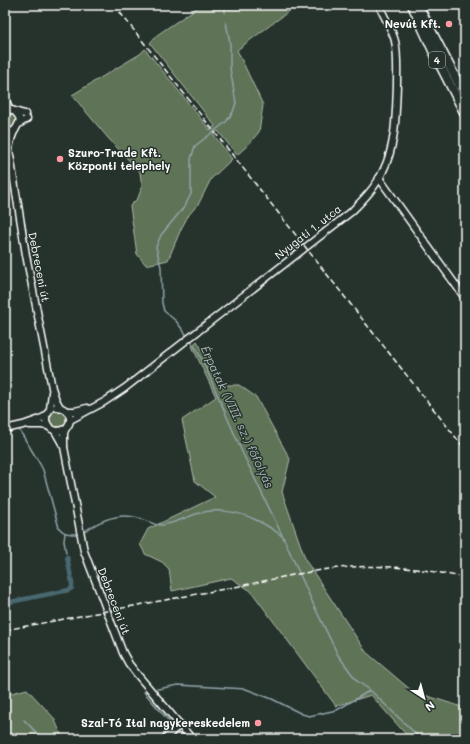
<svg xmlns="http://www.w3.org/2000/svg" width="470" height="744" viewBox="0 0 470 744" font-family="Mali,sans-serif">
<rect width="100%" height="100%" fill="#26332d"/>
<filter id="ink" filterUnits="userSpaceOnUse"><feTurbulence type="fractalNoise" baseFrequency=".025" numOctaves="2"/><feDisplacementMap in="SourceGraphic" scale="8" xChannelSelector="R" yChannelSelector="G"/><feConvolveMatrix kernelMatrix="1 2 1 2 8 2 1 2 1" color-interpolation-filters="sRGB"/></filter>
<g filter="url(#ink)">
<g fill="#5e7357" stroke="#aeb9ab">
<polygon points="201,5 290,5 292,9 237,50 263,105 259,132 248,145 237,155 218,131 213,134 232,159 211,179 199,203 188,216 181,229 168,260 146,265 137,254 130,206 138,198 142,187 140,172 108,138 72,95 140,54 145,49 210,130 215,126 150,43 157,35"/>
<path d="M5,112C11,113 19,116 16,124C15,126 13,128 11,130L5,131Z"/>
<polygon points="197,341 224,385 239,385 256,397 290,459 282,492 306,561 366,652 412,691 465,708 465,739 410,739 371,695 336,706 251,591 231,578 172,591 169,569 162,562 145,554 140,544 148,529 215,497 195,481 182,420 216,397 192,346"/>
<circle cx="58" cy="419" r="9"/>
<polygon points="27,689 54,718 63,739 6,739 5,737 5,697 8,694"/>
</g>
<g fill="none" stroke-linecap="round" stroke-linejoin="round">
<g stroke="#91a4a9" stroke-width="1.5">
<polyline points="225,13 225,5"/>
<polyline points="188,337 176,321 164,311 162,303 161,267 156,247 161,235 185,206 191,194 191,159 195,146 226,122 233,112 236,103 230,68 230,43 226,22"/>
<polyline points="190,340 197,350 205,366 243,454 283,537 315,608 338,655 357,681 370,690 421,739"/>
<polyline points="5,410 10,414"/>
<path d="M20,431L40,464L43,470L59,528C64,534 69,534 76,534"/>
<path d="M85,531C102,519 121,511 142,519C148,521 155,526 162,525C175,524 187,516 200,513C217,508 240,512 256,520C265,524 274,530 282,536"/>
<polyline points="65,533 64,541 66,553"/>
<polyline points="153,690 178,685 246,689 272,699 302,714 309,716 337,710 369,691"/>
<polyline points="147,692 144,692 174,727"/>
<polyline points="24,720 43,739"/>
<polyline points="177,731 184,739"/>
</g>
<polyline stroke="#48676f" stroke-width="4.5" points="5,603 69,590 72,588 72,583 67,557"/>
<g stroke="#fff" stroke-width="9">
<g id="minor">
<polyline points="5,97 9,109"/>
<path d="M5,109C12,109 18,113 25,114"/>
<polyline points="19,124 27,119"/>
<polyline points="5,133 9,133 15,130"/>
<polyline points="5,138 9,149 26,255 52,388 56,400 60,407"/>
<path d="M9,149C10,144 11,139 13,134C17,124 25,121 14,111"/>
<polyline points="379,178 465,298"/>
<path d="M56,407C65,407 73,415 69,424C67,427 65,429 64,433C64,437 64,441 64,446"/>
<polyline points="67,411 75,411 87,408"/>
<path d="M46,416C45,428 56,435 66,428"/>
<path d="M70,420L104,402L125,388L351,212C363,200 376,187 383,171C396,145 396,113 397,84C397,70 398,55 395,41C392,29 384,17 379,5"/>
<polyline points="29,425 41,425 48,426"/>
<polyline points="5,429 23,425 40,419 46,416 50,409 52,392"/>
<polyline points="55,431 64,447 84,551 123,653 129,664 136,673 192,739"/>
<polyline points="165,739 180,724"/>
</g>
</g>
<g stroke="#fff" stroke-width="11">
<g id="major">
<polyline points="412,5 435,55 465,114"/>
<polyline points="418,5 465,96"/>
</g>
</g>
<use href="#minor" stroke="#26332d" stroke-width="6"/>
<use href="#major" stroke="#26332d" stroke-width="8"/>
<g stroke="#fff" stroke-width="1.5" stroke-dasharray="6 3" stroke-linecap="butt">
<polyline points="114,5 465,449"/>
<path d="M5,630C76,617 148,603 219,590C259,583 298,572 339,568C381,564 423,568 465,578"/>
</g>
</g>
</g>
<g fill="#ff9aa2" stroke="#26332d" stroke-width="1.5">
<circle cx="449" cy="24" r="4"/>
<circle cx="60" cy="159" r="4"/>
<circle cx="258" cy="723" r="4"/>
</g>
<g text-anchor="middle" stroke-width="3" stroke-linejoin="round" paint-order="stroke">
<rect fill="#26332d" stroke="#bec2c0" stroke-width="1" x="429" y="52" width="16" height="16" rx="3"/>
<g font-size="10" font-weight="bold" fill="#fff">
<text x="437" y="64">4</text>
</g>
<g font-size="11" font-weight="bold" fill="#fff" stroke="#26332d" text-anchor="end">
<text x="441" y="28">Nevút Kft.</text>
<text x="68" y="157" text-anchor="start">Szuro-Trade Kft.<tspan x="68" dy="13">Központi telephely</tspan></text>
<text x="250" y="727">Szal-Tó Ital nagykereskedelem</text>
</g>
<g font-size="11" fill="#fff" stroke="#26332d">
<text transform="translate(308 232) rotate(-38)" y="4">Nyugati 1. utca</text>
<text transform="translate(39 267) rotate(79)" y="4">Debreceni út</text>
<text transform="translate(114 601) rotate(69)" y="4">Debreceni út</text>
</g>
<g font-size="12" font-style="italic" fill="#adbbbe" stroke="#26332d">
<text transform="translate(237 417) rotate(65)" y="4">Érpatak (VIII. sz.) főfolyás</text>
</g>
</g>
<rect width="470" height="744" fill="none" stroke="#26332d" stroke-width="20"/>
<rect x="10" y="10" width="450" height="724" fill="none" stroke="#fff" stroke-width="1.5" filter="url(#ink)"/>
<g transform="translate(424 698) rotate(144)" stroke="#26332d" stroke-width="3" paint-order="stroke">
<path d="M0-3L7 15L0 10L-7 15Z" fill="#ffffff"/>
<text y="-6" font-size="11" font-weight="bold" text-anchor="middle" fill="#ffffff">N</text>
</g>
</svg>
